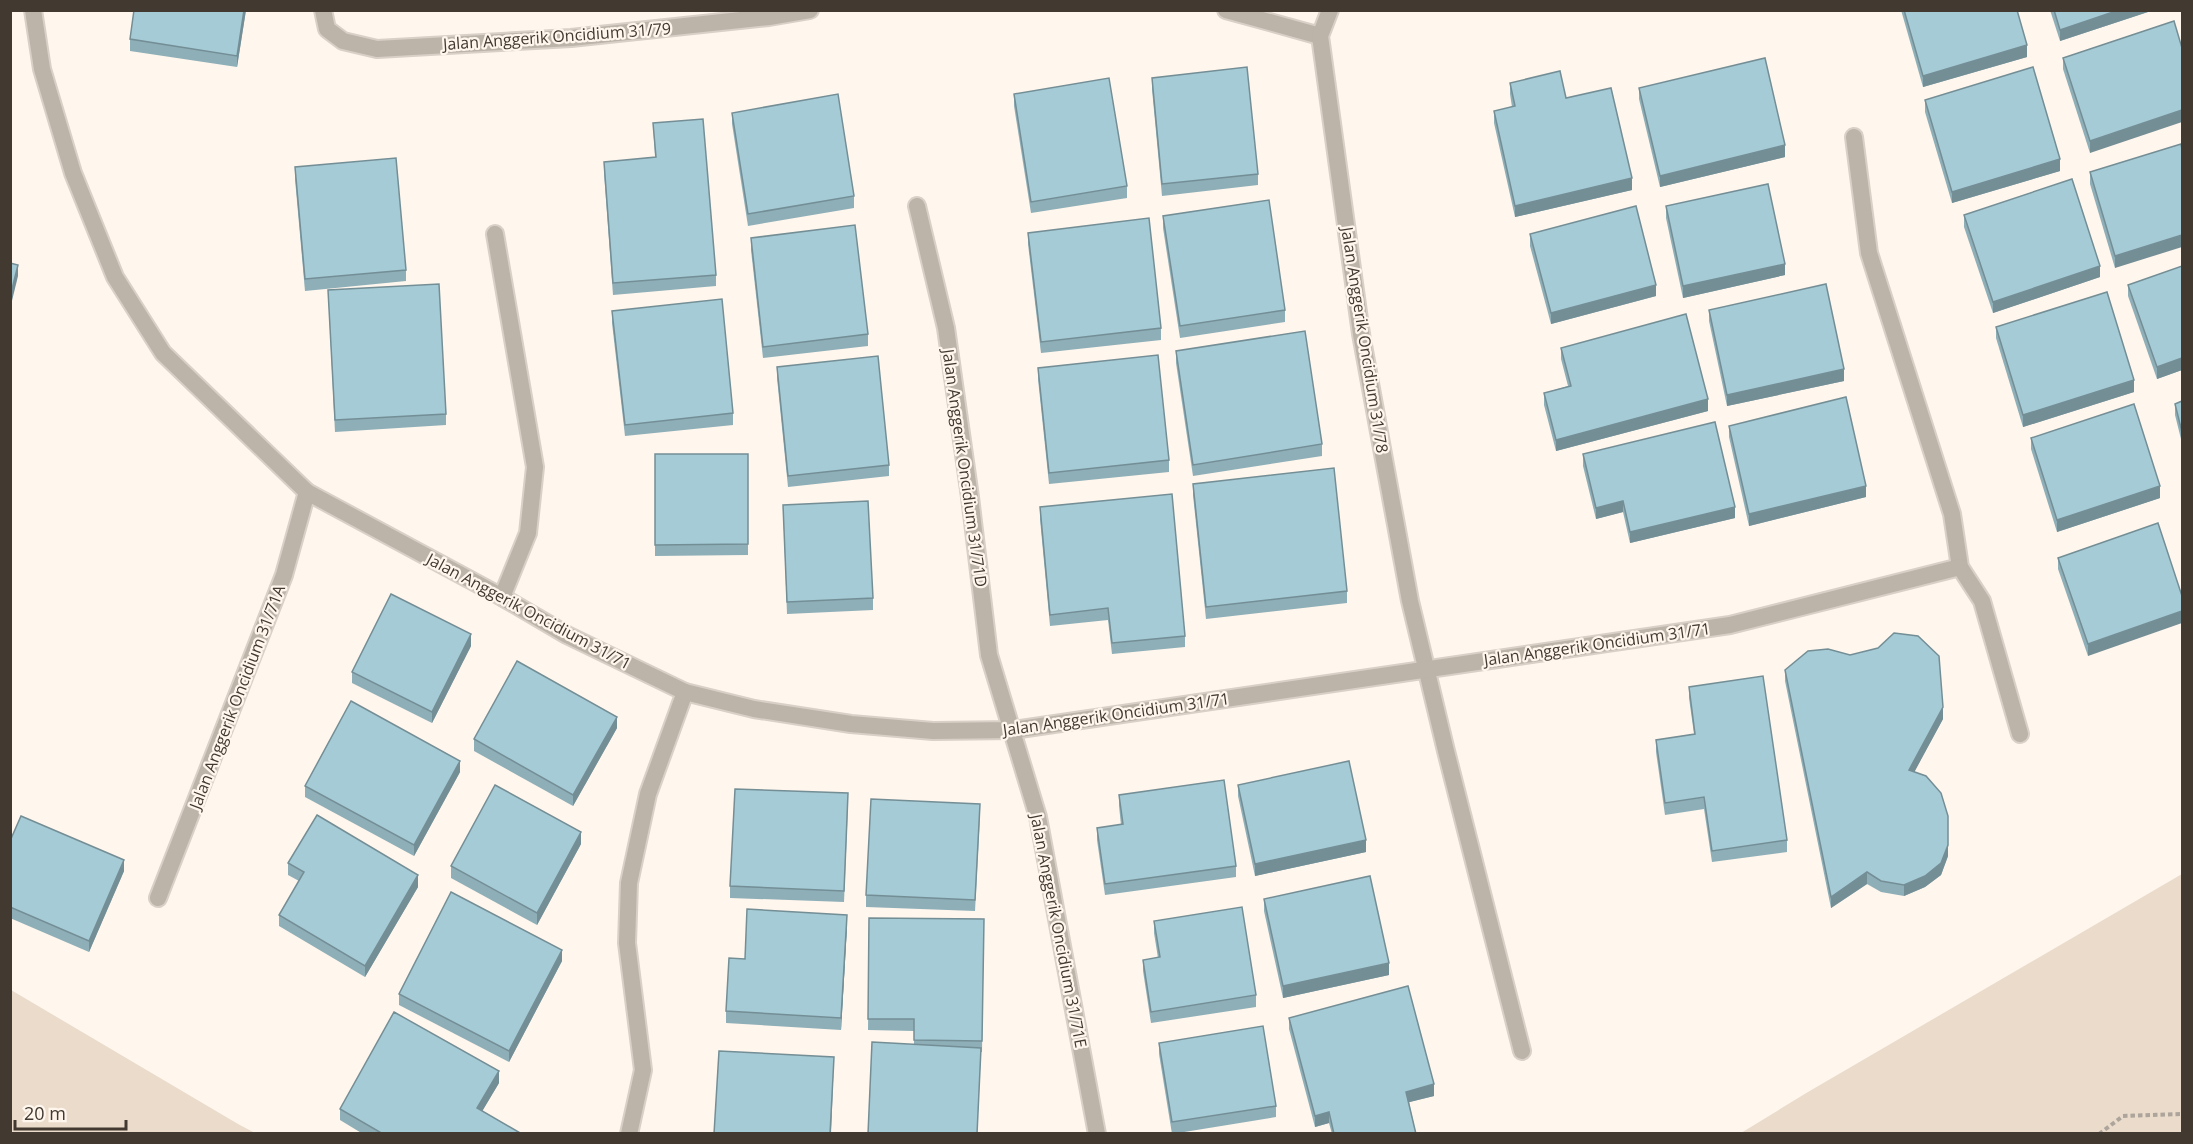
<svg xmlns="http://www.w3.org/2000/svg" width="2193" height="1144" viewBox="0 0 2193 1144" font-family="'Open Sans',sans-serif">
<rect width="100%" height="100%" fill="#fff6ed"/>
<g fill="#eadbcb">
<polygon points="2182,874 2182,1133 1741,1133 1808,1092"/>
<polygon points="11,990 238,1124 255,1133 11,1133"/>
</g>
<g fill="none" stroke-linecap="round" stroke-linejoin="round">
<g stroke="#d9d0c7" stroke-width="20">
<g id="minor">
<polyline points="323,10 327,29 343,41 377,49 571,38 769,17 810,10"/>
<polyline points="1226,10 1320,36"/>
<polyline points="1330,10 1320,36 1361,334 1410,601 1446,751 1522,1051"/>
<polyline points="1854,137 1869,253 1952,514 1960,567 1982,601 2020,734"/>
<polyline points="917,206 946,328 970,497 989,655 1038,817 1097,1134"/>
<polyline points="495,234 535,467 528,533 502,597"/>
<polyline points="158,898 284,575 307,492"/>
<polyline points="629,1134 643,1070 627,943 629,883 648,794 685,692"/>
</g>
</g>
<g stroke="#d9d0c7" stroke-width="20">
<polyline id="tertiary" points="33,10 42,69 73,173 115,277 163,353 307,492 502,597 567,635 685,692 754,709 851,724 933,731 1013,730 1730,625 1960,567"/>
</g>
<polyline stroke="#ada49b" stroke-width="4" stroke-dasharray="4.5 3" stroke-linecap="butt" points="2099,1134 2123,1116 2182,1114"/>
<use href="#minor" stroke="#bcb3a9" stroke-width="16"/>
<use href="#tertiary" stroke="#bcb3a9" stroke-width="16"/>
</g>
<g fill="#8eafb8">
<polygon points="134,10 246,10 237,67 130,51 130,39"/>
<polygon points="1901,10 2017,10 2027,57 1923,87"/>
<polygon points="2050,10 2154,10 2060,41"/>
<polygon points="2174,21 2090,153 2063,69 2063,58"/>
<polygon points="1152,78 1258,174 1258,185 1162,196 1152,89"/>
<polygon points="1510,83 1566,98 1632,190 1515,217 1494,123 1494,111 1512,107 1510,94"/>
<polygon points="1639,88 1785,157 1660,187 1639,99"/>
<polygon points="1014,94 1127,186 1127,198 1031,213 1014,106"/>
<polygon points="1925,100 2060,171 1952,203 1925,112"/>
<polygon points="732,113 854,196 854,208 748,226 732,124"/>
<polygon points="653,123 716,275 716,286 613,295 604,173 604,162 655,157"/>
<polygon points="2181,144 2115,268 2090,184 2090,172"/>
<polygon points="295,167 406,270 406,281 305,291 295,179"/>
<polygon points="1666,206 1785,275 1683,298 1666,218"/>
<polygon points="1964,215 2100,277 1993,313 1964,227"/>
<polygon points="1163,216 1285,310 1285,322 1180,338 1163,228"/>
<polygon points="1028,233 1161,328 1161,340 1041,353 1028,244"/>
<polygon points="1530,234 1656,296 1551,324 1530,246"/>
<polygon points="751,238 868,334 868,346 763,358 751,250"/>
<polygon points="2182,266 2182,370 2157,379 2128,296 2128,285"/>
<polygon points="328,290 446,414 446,425 335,432"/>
<polygon points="1709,310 1844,381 1727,406 1709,321"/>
<polygon points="612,311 733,413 733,425 625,436 612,323"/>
<polygon points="1996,327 2134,392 2023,427 1996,338"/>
<polygon points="1561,348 1708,411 1556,451 1544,405 1544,393 1568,386 1561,359"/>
<polygon points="1176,351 1322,444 1322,456 1193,476 1176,363"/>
<polygon points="777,367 889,465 889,476 788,487 777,378"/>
<polygon points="1038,368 1169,460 1169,472 1049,484 1038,379"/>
<polygon points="2182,401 2182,443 2175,415 2175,404"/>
<polygon points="1729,426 1866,497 1749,526 1729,437"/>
<polygon points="2031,438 2160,498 2057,532 2031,449"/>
<polygon points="655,454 748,454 748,555 655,556"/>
<polygon points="1583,454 1735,518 1630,543 1623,512 1596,519 1583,466"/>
<polygon points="1193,484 1347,591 1347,603 1206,619 1193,495"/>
<polygon points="783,505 873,598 873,610 787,614"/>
<polygon points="1040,507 1185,636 1185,647 1112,654 1108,620 1050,626 1040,519"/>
<polygon points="2158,523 2088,656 2058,569 2058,558"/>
<polygon points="471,646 432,723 352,683 352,672"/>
<polygon points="1850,655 1943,719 1914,772 1948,856 1941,875 1925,887 1904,896 1881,892 1867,884 1831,908 1785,681 1785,670"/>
<polygon points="1689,687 1787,840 1787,852 1712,862 1704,809 1665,815 1656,752 1656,740 1694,734 1689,698"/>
<polygon points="617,728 573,806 474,751 474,739"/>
<polygon points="460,772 414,856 305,797 305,786"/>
<polygon points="1238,785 1366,852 1255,876 1238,796"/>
<polygon points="1119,795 1236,866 1236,877 1105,895 1097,840 1097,828 1121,825 1119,806"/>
<polygon points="848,805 844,902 730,898 730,886"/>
<polygon points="980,815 975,911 866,907 866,895"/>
<polygon points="10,841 124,871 89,952 10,918"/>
<polygon points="581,844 537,925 451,878 451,866"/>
<polygon points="288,863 418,887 365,977 279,926 279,915 299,881 288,875"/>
<polygon points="1264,899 1389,975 1283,998 1264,911"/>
<polygon points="869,918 984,919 982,1052 981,1052 977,1134 868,1134 914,1045 914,1031 868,1030"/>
<polygon points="1154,921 1256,995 1256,1007 1151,1023 1143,971 1143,960 1158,958 1154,933"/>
<polygon points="847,926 841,1030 726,1023 726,1011 745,959"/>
<polygon points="562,961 509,1062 399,1005 399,994"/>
<polygon points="1289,1018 1434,1096 1409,1102 1416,1134 1332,1134 1329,1123 1315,1127 1289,1029"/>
<polygon points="1159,1043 1276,1106 1276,1117 1172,1134 1159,1054"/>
<polygon points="499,1083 482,1111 522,1134 363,1134 340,1120 340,1109"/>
</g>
<g fill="#748e96">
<polygon points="244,10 246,10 237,67 237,56"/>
<polygon points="2119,10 2154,10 2060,41 2060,30"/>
<polygon points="2027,45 2027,57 1923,87 1923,76"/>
<polygon points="2182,110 2182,122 2090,153 2090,141"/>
<polygon points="1785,145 1785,157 1660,187 1660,176"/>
<polygon points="2060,159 2060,171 1952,203 1952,192"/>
<polygon points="1632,178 1632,190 1515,217 1515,206"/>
<polygon points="2182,235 2182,247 2115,268 2115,256"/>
<polygon points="1785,264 1785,275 1683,298 1683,286"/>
<polygon points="18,265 18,276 10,309 10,297"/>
<polygon points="2100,266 2100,277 1993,313 1993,302"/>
<polygon points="1656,285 1656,296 1551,324 1551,313"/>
<polygon points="2182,358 2182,370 2157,379 2157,367"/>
<polygon points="1844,369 1844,381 1727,406 1727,395"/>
<polygon points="2134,380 2134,392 2023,427 2023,415"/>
<polygon points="1708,399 1708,411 1556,451 1556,440"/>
<polygon points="1866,486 1866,497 1749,526 1749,514"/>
<polygon points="2160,486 2160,498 2057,532 2057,520"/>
<polygon points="1623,501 1623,512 1596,519 1596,508"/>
<polygon points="1735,507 1735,518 1630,543 1630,532"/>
<polygon points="2182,611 2182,623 2088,656 2088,644"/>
<polygon points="471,634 471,646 432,723 432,712"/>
<polygon points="1943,707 1943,719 1909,782 1909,770"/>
<polygon points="617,717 617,728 573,806 573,795"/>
<polygon points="460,761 460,772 414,856 414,845"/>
<polygon points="1948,816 1948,856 1941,875 1925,887 1904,896 1904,885"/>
<polygon points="581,832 581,844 537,925 537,913"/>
<polygon points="1366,840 1366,852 1255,876 1255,864"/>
<polygon points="124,860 124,871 89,952 89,941"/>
<polygon points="1867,872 1867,884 1831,908 1831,897"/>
<polygon points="418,875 418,887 365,977 365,966"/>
<polygon points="847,915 847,926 841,1030 841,1018"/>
<polygon points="562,950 562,961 509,1062 509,1051"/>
<polygon points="1389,963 1389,975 1283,998 1283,986"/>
<polygon points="834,1057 831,1134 830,1134"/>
<polygon points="499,1071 499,1083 477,1120 477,1108"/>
<polygon points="1434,1084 1434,1096 1406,1103 1406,1092"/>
<polygon points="1329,1112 1329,1123 1315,1127 1315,1116"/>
</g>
<g fill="#a5cbd6" stroke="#748e96" stroke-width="1.5">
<polygon points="134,10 244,10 237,56 130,39"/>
<polygon points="1904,10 2017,10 2027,45 1923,76"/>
<polygon points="2054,10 2119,10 2060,30"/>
<polygon points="2174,21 2182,48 2182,110 2090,141 2063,58"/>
<polygon points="1765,58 1785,145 1660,176 1639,88"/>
<polygon points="1247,67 1258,174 1162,184 1152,78"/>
<polygon points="2033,67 2060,159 1952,192 1925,100"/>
<polygon points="1560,71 1566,98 1611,88 1632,178 1515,206 1494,111 1515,106 1510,83"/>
<polygon points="1109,78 1127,186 1031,202 1014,94"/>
<polygon points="838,94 854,196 748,214 732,113"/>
<polygon points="703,119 716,275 613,283 604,162 656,157 653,123"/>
<polygon points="2181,144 2182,149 2182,235 2115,256 2090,172"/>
<polygon points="396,158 406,270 305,279 295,167"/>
<polygon points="2072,179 2100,266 1993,302 1964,215"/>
<polygon points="1768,184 1785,264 1683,286 1666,206"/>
<polygon points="1269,200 1285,310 1180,326 1163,216"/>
<polygon points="1636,206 1656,285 1551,313 1530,234"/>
<polygon points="1149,218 1161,328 1041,342 1028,233"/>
<polygon points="855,225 868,334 763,347 751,238"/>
<polygon points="10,263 18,265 10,297"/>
<polygon points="2182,266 2182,358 2157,367 2128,285"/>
<polygon points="439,284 446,414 335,420 328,290"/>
<polygon points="1826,284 1844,369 1727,395 1709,310"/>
<polygon points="2107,292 2134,380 2023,415 1996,327"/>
<polygon points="722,299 733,413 625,425 612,311"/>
<polygon points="1686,314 1708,399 1556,440 1544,393 1571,386 1561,348"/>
<polygon points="1305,331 1322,444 1193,465 1176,351"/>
<polygon points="1158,355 1169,460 1049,473 1038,368"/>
<polygon points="878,356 889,465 788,476 777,367"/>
<polygon points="1846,397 1866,486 1749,514 1729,426"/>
<polygon points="2182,401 2182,432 2175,404"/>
<polygon points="2134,404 2160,486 2057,520 2031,438"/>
<polygon points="1715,422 1735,507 1630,532 1623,501 1596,508 1583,454"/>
<polygon points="655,454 748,454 748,544 655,545"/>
<polygon points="1334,468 1347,591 1206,607 1193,484"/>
<polygon points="1172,494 1185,636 1112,643 1108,608 1050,615 1040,507"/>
<polygon points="868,501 873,598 787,602 783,505"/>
<polygon points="2158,523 2182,596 2182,611 2088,644 2058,558"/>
<polygon points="391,594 471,634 432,712 352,672"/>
<polygon points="1894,633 1918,636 1939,656 1943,707 1909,770 1926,776 1941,793 1948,816 1948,845 1941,863 1925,876 1904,885 1881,881 1867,872 1831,897 1785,670 1808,651 1828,649 1850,655 1878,648"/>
<polygon points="517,661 617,717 573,795 474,739"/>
<polygon points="1763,676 1787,840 1712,851 1704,797 1665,803 1656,740 1695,734 1689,687"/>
<polygon points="351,701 460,761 414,845 305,786"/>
<polygon points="1349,761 1366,840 1255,864 1238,785"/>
<polygon points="1224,780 1236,866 1105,884 1097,828 1123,824 1119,795"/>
<polygon points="495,785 581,832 537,913 451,866"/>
<polygon points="735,789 848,793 844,891 730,886"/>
<polygon points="871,799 980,804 975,900 866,895"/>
<polygon points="317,815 418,875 365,966 279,915 304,872 288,863"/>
<polygon points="21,816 124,860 89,941 10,907 10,841"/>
<polygon points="1370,876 1389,963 1283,986 1264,899"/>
<polygon points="451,892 562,950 509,1051 399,994"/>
<polygon points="1242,907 1256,995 1151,1012 1143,960 1160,957 1154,921"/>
<polygon points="747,909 847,915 841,1018 726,1011 729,958 745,959"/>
<polygon points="869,918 984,919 982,1041 914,1040 914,1019 868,1019"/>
<polygon points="1408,986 1434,1084 1406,1092 1416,1134 1334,1134 1329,1112 1315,1116 1289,1018"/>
<polygon points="394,1012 499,1071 477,1108 522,1134 383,1134 340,1109"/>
<polygon points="1263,1026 1276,1106 1172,1122 1159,1043"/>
<polygon points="872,1042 981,1048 977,1134 868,1134"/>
<polygon points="719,1051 834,1057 830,1134 714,1134"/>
</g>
<g text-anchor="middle" stroke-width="4.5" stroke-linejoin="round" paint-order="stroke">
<g font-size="16" fill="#423a31" stroke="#fff6ed">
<text transform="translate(557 36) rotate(-4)" y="6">Jalan Anggerik Oncidium 31/79</text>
<text transform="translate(1365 340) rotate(81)" y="6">Jalan Anggerik Oncidium 31/78</text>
<text transform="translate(965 468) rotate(82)" y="6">Jalan Anggerik Oncidium 31/71D</text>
<text transform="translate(529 611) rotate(28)" y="6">Jalan Anggerik Oncidium 31/71</text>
<text transform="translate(1597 644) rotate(-8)" y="6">Jalan Anggerik Oncidium 31/71</text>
<text transform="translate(237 697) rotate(-69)" y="6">Jalan Anggerik Oncidium 31/71A</text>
<text transform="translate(1116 714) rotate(-8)" y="6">Jalan Anggerik Oncidium 31/71</text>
<text transform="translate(1059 931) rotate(79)" y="6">Jalan Anggerik Oncidium 31/71E</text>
</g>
</g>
<rect width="2193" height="1144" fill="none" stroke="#423a31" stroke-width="24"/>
<path d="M15 1120v9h111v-9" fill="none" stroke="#423a31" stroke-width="3"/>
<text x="24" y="1120" font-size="18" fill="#423a31" stroke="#fff6ed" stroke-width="4.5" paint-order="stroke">20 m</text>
</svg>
